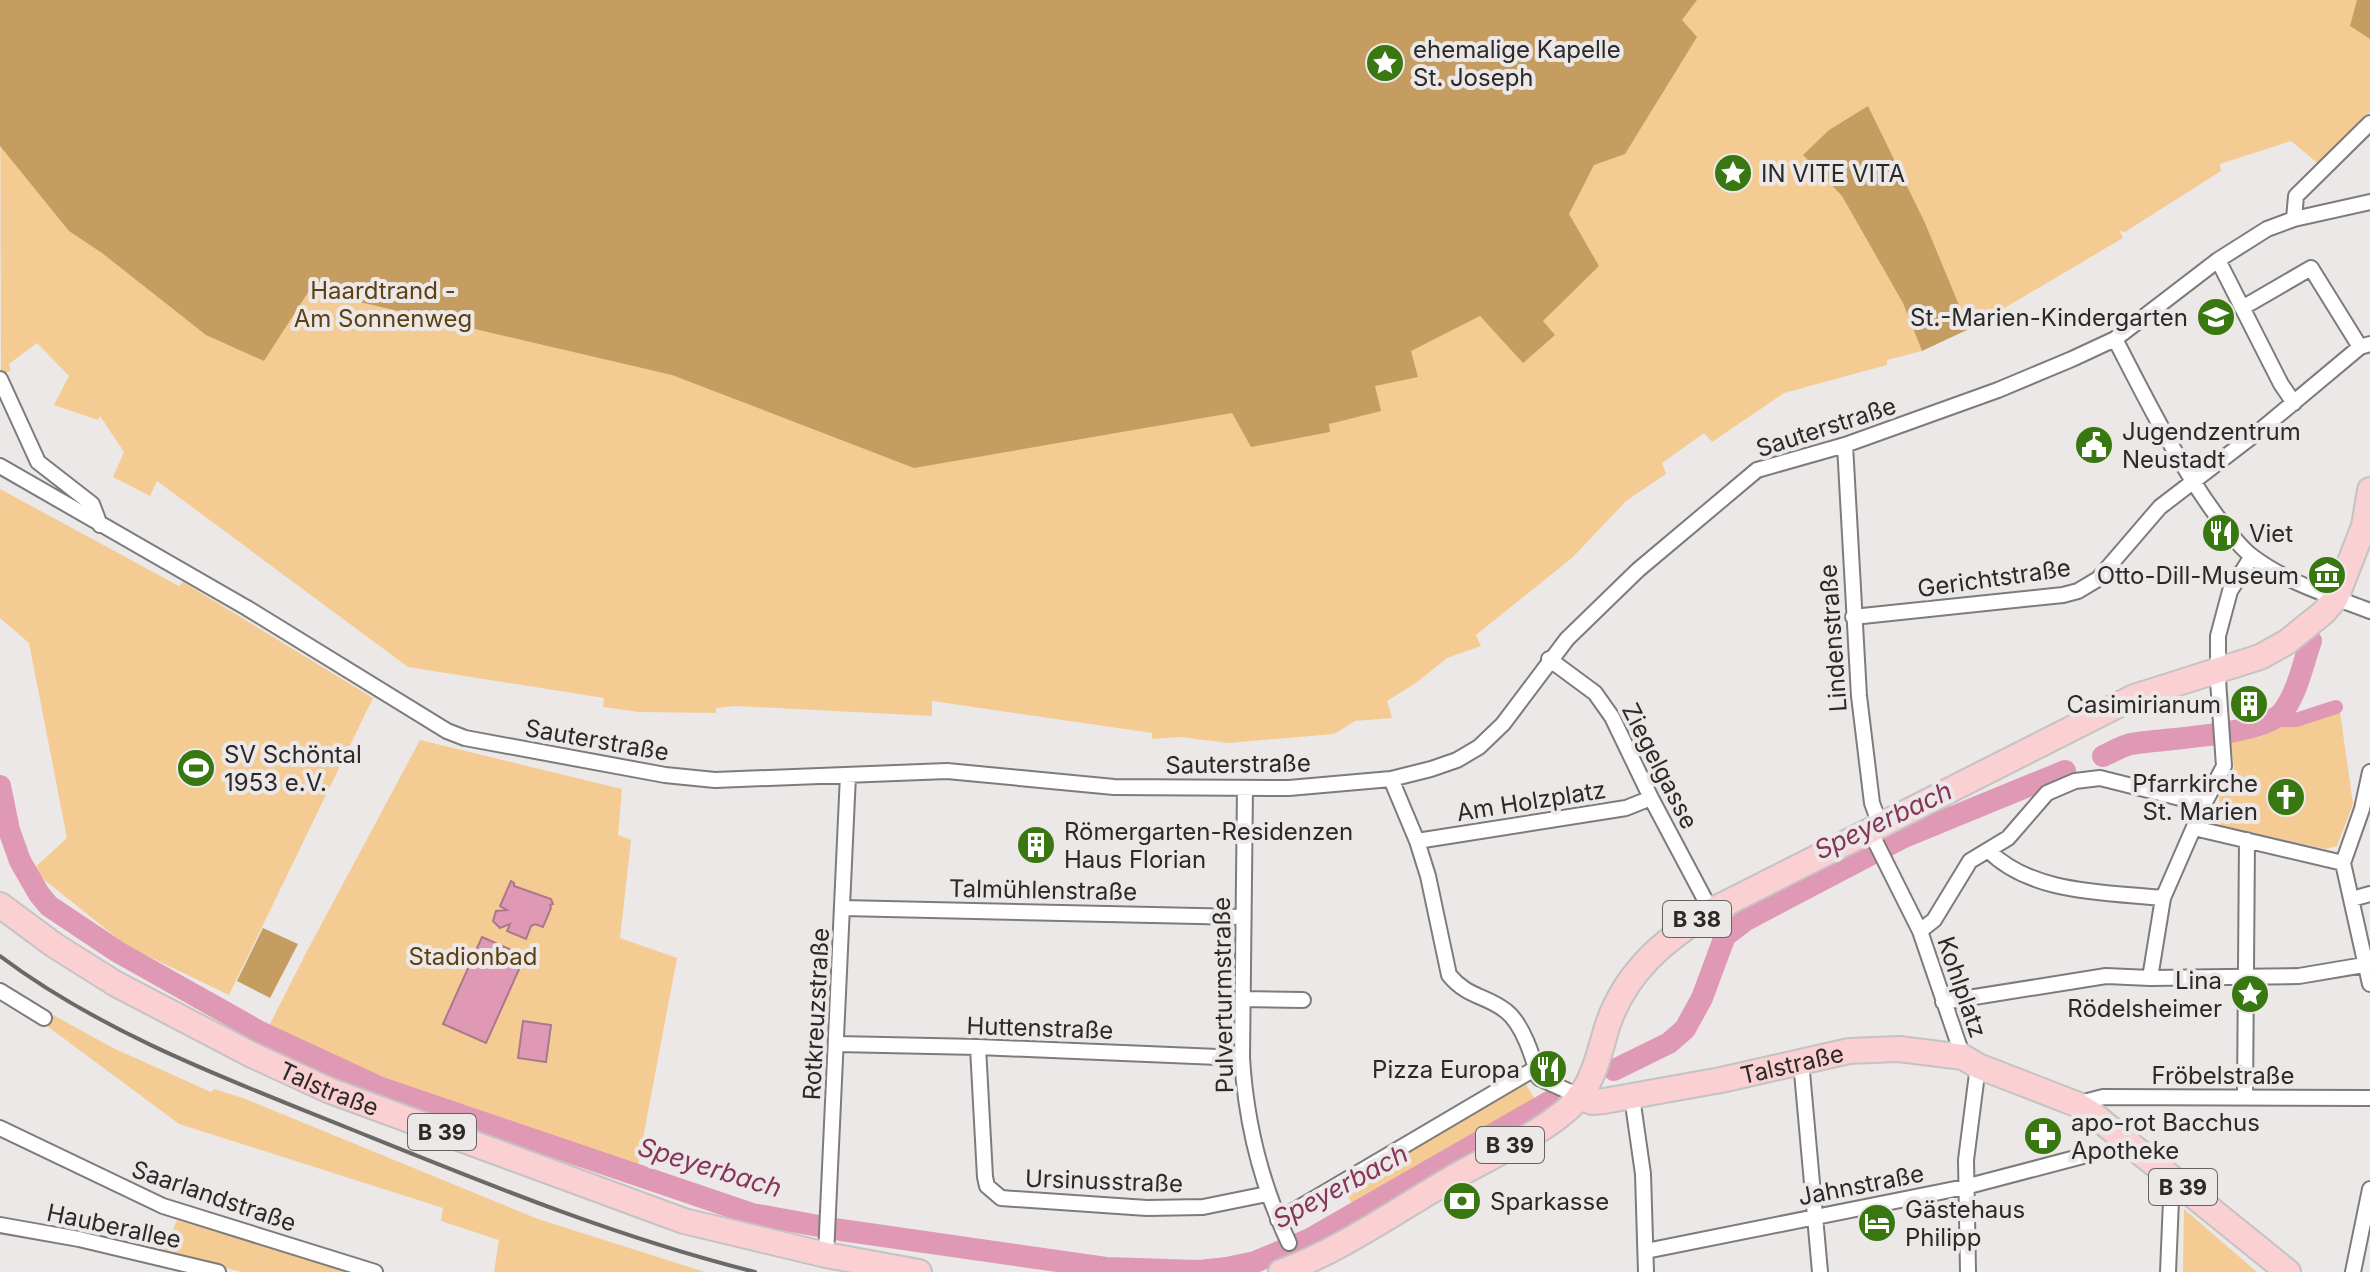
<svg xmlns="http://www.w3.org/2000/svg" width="2370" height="1272" viewBox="0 0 2370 1272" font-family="Inter,sans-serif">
<rect width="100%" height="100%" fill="#ece8e8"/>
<path fill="#f4cc93" d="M0 0H2367L2353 28 2370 39V112L2321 166 2291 141 2220 164 2221 171 2125 232 2120 231 2123 238 1969 329 1942 264 1907 313 1922 351 1887 360V365L1784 393 1712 442 1704 433 1662 463 1666 474 1626 501 1573 557 1476 635 1481 646 1447 658 1416 683 1387 701 1392 718 1355 721 1334 734 1228 743 1180 737 1152 739V733L932 701V716L735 706 716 708V713L639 712 603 707 604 698 408 667 157 481 150 496 113 477 124 452 100 416 98 420 54 405 69 376 37 343 9 364 11 371 1 374Z
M0 489 179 586 183 582 373 698 229 995 127 946 32 870 67 838 29 643 0 618Z
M2340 712 2353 804 2337 846 2326 849 2220 825 2219 796 2234 768 2230 735 2275 724 2303 725Z
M420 740 622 789 618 835 631 840 620 938 677 958 637 1170 369 1078 267 1030 306 953Z
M53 1015 113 1048 211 1092 214 1089 243 1098 538 1219 705 1272H494L499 1240 441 1221 443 1208 179 1124 47 1026Z
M1524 1081 1538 1104 1355 1209 1344 1189Z
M2184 1209 2257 1272H2183Z
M177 1220 352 1272H242L163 1253Z"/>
<path fill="#c69d61" d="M0 0H1697L1682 20 1697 37 1625 154 1594 165 1569 214 1599 266 1543 321 1555 335 1523 363 1480 316 1411 351 1418 377 1375 386 1381 411 1329 424 1330 432 1251 447 1232 413 914 468 672 375 351 300 316 280 264 361 206 335 102 253 69 231 0 146Z
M2357 0H2370V39L2350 26Z
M1868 106 1925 223 1969 329 1922 351 1903 303 1842 196 1803 155 1829 130Z
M263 928 298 944 270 998 237 981Z"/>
<path fill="#e099b5" stroke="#aa788b" stroke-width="2" d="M511 881 514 883V886L551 899 553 904 550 905 551 908 543 927 535 924 531 926 526 939 507 931 510 924 500 928 493 921 496 911 507 910 500 906Z
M482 937 525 956 486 1043 443 1024Z
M523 1021 551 1025 546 1062 518 1058Z"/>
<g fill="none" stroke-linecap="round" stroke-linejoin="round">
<path stroke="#e099b5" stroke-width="14" d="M2275 720H2296L2336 707"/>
<path stroke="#e099b5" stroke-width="22" d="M2103 756C2112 752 2122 746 2131 744 2163 738 2267 736 2284 710 2298 691 2303 663 2311 641
M0 786 9 830 20 861 39 894 49 906 118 952 260 1032 381 1088 752 1214 841 1230 1106 1268 1199 1271 1227 1268 1255 1262 1308 1240 1549 1102
M1614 1070 1669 1043 1685 1029 1702 998 1725 936 1746 920 1904 837 2065 771"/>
<g stroke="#7e7b7b" stroke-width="18">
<path id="street" d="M2294 219 2296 196 2370 123
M2218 260 2281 384 2294 403
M2242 308 2311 268 2360 347
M2115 339C2146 399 2176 460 2216 515 2227 529 2238 546 2253 557 2286 582 2331 596 2370 611
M0 379 38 462 92 504 100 525
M1845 445 1859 696 1872 803 1880 825
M0 466 247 608 447 731 465 738 665 775 715 780 947 771 1114 787 1289 788 1391 779 1431 769 1457 760 1479 747 1503 724 1567 639 1638 570 1757 470 1845 445 1998 390 2072 359 2115 339 2218 260 2267 229 2294 219 2370 202
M1853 617 2063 595 2078 591 2098 579 2160 507 2263 428 2360 347 2370 344
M1549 659 1595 693 1612 717 1651 798 1711 911
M1391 779 1417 841 1428 876 1449 975C1468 998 1486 995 1506 1011 1523 1024 1533 1058 1539 1078L1579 1096
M1245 788 1242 1058C1246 1123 1261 1184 1289 1243
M2194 828 2343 863 2370 984
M1870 831 1920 931 1963 1057
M1417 841 1626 808 1651 798
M1989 851C2032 894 2106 892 2163 898
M2343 863 2362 809 2370 772
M2352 899 2370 894
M843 908 1243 917
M1920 931 1934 920 1970 861 2008 838 2047 793 2075 781 2100 778 2204 804
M2150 978 2163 898 2204 804 2224 766 2218 680V636L2230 591 2252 556
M0 991 44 1018
M1243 999 1303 1000
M1943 1002 2106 976 2150 978 2299 976 2370 964
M837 1044 978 1047 1242 1058
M978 1047 985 1177 987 1186 1001 1198 1147 1208 1203 1207 1267 1194
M1801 1061 1820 1272
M1632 1097 1643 1174 1646 1272
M2245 1097 2247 840
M2076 1104 2103 1097 2370 1098
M0 1128 163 1206 375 1272
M1278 1220 1536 1068
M0 1225 79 1239 218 1272
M1646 1251 1965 1187 2083 1156
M826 1255 848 775
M1968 1272 1966 1160 1978 1066
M2168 1272 2171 1200 2188 1191
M2353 1272 2370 1189"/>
</g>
<g stroke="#c4c3c3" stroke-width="28">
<g id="primary">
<path id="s1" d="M0 905 54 945 116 984 252 1055 328 1090 684 1221 826 1255 919 1272"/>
<path id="s2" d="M1579 1096 1592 1102 1604 1101 1721 1080 1849 1051 1899 1049 1963 1057 1978 1066 2076 1104 2095 1116 2288 1272"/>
<path d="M1281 1272C1342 1250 1397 1210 1453 1178 1489 1157 1557 1127 1581 1095 1595 1074 1600 1051 1607 1027 1625 972 1664 940 1711 911L2134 697 2260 657 2287 642 2324 612 2336 598 2364 526 2370 490"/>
</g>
</g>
<use href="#street" stroke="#fff" stroke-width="14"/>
<use href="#primary" stroke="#fad0d2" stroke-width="24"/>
<path stroke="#6b6968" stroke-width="4" d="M0 956C104 1034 229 1080 348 1128 482 1182 615 1237 755 1272"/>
</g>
<defs>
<g id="sight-disc" transform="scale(2)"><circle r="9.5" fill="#397711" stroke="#ece8e8"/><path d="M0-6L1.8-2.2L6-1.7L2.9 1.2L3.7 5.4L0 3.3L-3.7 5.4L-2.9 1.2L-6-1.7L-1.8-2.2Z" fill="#fff"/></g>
<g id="school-disc" transform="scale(2)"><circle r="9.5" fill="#397711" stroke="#ece8e8"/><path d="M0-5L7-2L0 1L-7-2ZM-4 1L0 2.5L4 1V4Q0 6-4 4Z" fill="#fff"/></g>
<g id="civic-disc" transform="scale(2)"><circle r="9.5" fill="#397711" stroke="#ece8e8"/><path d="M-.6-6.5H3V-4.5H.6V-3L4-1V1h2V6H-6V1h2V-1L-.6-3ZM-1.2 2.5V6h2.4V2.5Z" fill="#fff"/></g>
<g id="restaurant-disc" transform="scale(2)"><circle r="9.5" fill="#397711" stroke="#ece8e8"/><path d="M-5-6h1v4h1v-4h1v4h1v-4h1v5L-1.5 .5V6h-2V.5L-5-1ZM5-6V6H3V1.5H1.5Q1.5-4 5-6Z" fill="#fff"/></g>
<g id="museum-disc" transform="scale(2)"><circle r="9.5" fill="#397711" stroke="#ece8e8"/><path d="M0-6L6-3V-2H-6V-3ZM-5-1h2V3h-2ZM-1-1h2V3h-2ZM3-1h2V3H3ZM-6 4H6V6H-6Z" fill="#fff"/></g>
<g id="building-disc" transform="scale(2)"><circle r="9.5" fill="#397711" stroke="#ece8e8"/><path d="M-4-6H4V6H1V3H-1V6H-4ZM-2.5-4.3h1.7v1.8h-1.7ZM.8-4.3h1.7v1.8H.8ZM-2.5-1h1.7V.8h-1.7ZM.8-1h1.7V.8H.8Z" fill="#fff"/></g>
<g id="stadium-disc" transform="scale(2)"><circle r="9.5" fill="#397711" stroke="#ece8e8"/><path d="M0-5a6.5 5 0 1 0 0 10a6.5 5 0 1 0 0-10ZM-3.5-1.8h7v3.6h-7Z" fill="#fff"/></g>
<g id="church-disc" transform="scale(2)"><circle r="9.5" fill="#397711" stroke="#ece8e8"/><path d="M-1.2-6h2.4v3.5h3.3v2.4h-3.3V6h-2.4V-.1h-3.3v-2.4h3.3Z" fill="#fff"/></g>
<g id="pharmacy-disc" transform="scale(2)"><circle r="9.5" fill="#397711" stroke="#ece8e8"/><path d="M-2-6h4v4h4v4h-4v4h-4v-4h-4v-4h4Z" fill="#fff"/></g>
<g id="bank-disc" transform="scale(2)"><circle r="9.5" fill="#397711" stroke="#ece8e8"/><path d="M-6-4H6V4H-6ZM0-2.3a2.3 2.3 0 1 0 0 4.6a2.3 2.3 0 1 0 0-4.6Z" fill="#fff"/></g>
<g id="hotel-disc" transform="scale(2)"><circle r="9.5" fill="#397711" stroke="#ece8e8"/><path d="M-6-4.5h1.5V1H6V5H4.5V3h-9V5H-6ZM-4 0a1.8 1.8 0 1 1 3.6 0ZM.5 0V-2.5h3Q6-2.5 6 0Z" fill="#fff"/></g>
</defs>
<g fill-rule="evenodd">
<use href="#sight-disc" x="1385" y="63"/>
<use href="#sight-disc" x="1733" y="173"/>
<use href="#school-disc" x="2216" y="317"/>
<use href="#civic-disc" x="2094" y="445"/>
<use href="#restaurant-disc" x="2221" y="533"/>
<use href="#museum-disc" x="2327" y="575"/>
<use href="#building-disc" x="2249" y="704"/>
<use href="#stadium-disc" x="196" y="768"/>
<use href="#church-disc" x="2286" y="797"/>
<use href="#building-disc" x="1036" y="845"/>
<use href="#sight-disc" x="2250" y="994"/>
<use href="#restaurant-disc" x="1548" y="1069"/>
<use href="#pharmacy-disc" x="2043" y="1136"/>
<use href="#bank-disc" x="1462" y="1201"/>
<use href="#hotel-disc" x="1877" y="1223"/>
</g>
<g text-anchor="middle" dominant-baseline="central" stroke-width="8" stroke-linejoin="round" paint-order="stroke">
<g fill="#ece8e8" stroke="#656362" stroke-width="2">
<rect x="1663" y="901" width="68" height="36" rx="6"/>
<rect x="408" y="1114" width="68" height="36" rx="6"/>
<rect x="1476" y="1127" width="68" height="36" rx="6"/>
<rect x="2149" y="1169" width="68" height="36" rx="6"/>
</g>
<g font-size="22" font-weight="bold" fill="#2b2a29">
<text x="1697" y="919">B 38</text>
<text x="442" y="1132">B 39</text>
<text x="1510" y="1145">B 39</text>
<text x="2183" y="1187">B 39</text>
</g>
<g font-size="24" fill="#2b2a29" stroke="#ece8e8" text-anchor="start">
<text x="1413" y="49">ehemalige Kapelle<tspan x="1413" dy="28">St. Joseph</tspan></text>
<text x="1761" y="173">IN VITE VITA</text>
<text x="2188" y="317" text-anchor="end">St.-Marien-Kindergarten</text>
<text x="2122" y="431">Jugendzentrum<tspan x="2122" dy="28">Neustadt</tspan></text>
<text x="2249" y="533">Viet</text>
<text x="2299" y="575" text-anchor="end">Otto-Dill-Museum</text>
<text x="2221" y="704" text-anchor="end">Casimirianum</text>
<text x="224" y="754">SV Schöntal<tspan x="224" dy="28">1953 e.V.</tspan></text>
<text x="2258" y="783" text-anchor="end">Pfarrkirche<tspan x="2258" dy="28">St. Marien</tspan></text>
<text x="1064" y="831">Römergarten-Residenzen<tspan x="1064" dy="28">Haus Florian</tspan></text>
<text x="2222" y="980" text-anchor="end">Lina<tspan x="2222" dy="28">Rödelsheimer</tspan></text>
<text x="1520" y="1069" text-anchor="end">Pizza Europa</text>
<text x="2071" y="1122">apo-rot Bacchus<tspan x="2071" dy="28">Apotheke</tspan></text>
<text x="1490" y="1201">Sparkasse</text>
<text x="1905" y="1209">Gästehaus<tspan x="1905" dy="28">Philipp</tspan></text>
</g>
<g font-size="24" fill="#5e4112" stroke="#ece8e8">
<text x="383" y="290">Haardtrand -<tspan x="383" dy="28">Am Sonnenweg</tspan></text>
<text x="473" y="956">Stadionbad</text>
</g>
<g font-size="24" fill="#2b2a29" stroke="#ece8e8">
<text transform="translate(1826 427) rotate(-18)">Sauterstraße</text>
<text transform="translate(1994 578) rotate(-8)">Gerichtstraße</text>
<text transform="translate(1833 638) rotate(-94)">Lindenstraße</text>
<text transform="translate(597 740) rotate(10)">Sauterstraße</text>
<text transform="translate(1238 764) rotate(-1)">Sauterstraße</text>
<text transform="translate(1660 766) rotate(63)">Ziegelgasse</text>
<text transform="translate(1531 801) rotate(-9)">Am Holzplatz</text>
<text transform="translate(1043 890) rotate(1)">Talmühlenstraße</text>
<text transform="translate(1962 987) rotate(71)">Kohlplatz</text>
<text transform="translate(1223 995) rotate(-91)">Pulverturmstraße</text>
<text transform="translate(816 1014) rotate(-87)">Rotkreuzstraße</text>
<text transform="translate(1040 1028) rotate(2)">Huttenstraße</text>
<text stroke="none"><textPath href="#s2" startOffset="218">Talstraße</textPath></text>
<text x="2223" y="1075">Fröbelstraße</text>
<text stroke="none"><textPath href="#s1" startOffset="378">Talstraße</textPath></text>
<text transform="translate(1104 1181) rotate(2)">Ursinusstraße</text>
<text transform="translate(1861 1185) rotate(-11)">Jahnstraße</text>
<text transform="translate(214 1196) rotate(19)">Saarlandstraße</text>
<text transform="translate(114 1226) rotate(12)">Hauberallee</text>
</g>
<g font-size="26" font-style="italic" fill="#87345a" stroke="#ece8e8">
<text transform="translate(1883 820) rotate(-25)">Speyerbach</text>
<text transform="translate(710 1167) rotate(17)">Speyerbach</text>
<text transform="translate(1340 1186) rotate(-28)">Speyerbach</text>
</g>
</g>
</svg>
